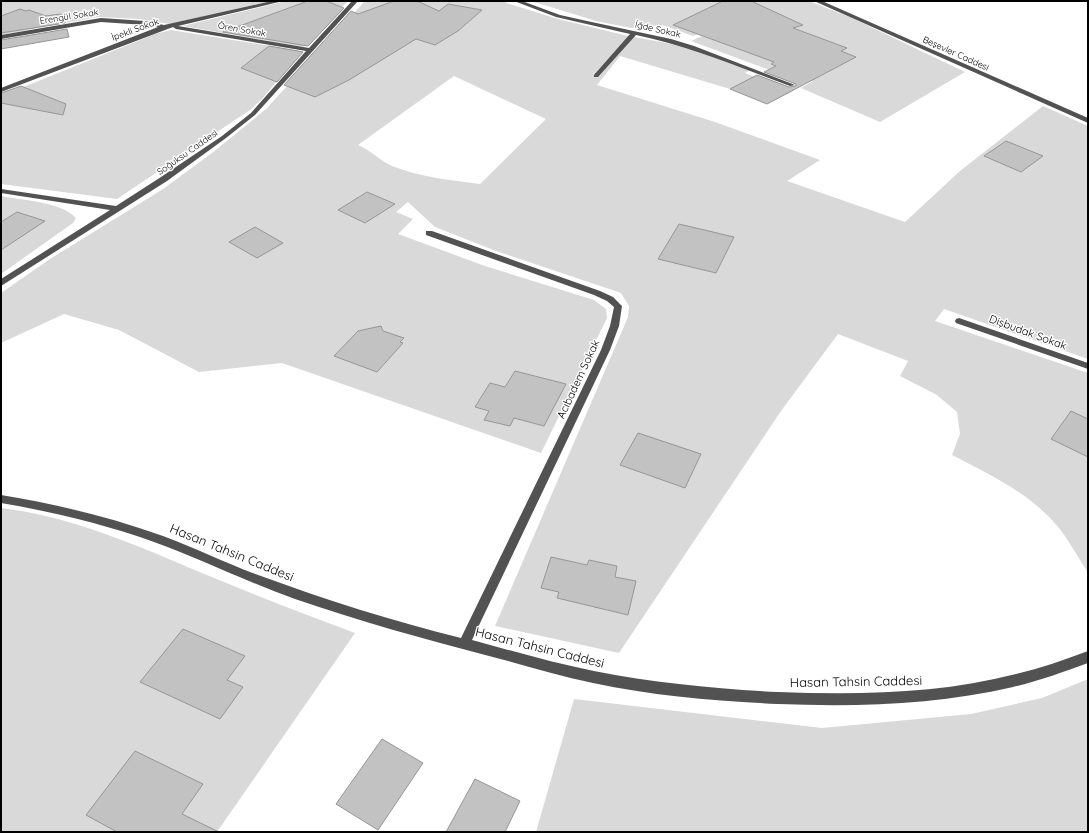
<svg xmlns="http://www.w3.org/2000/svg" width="1089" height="833" viewBox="0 0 1089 833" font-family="Quicksand,sans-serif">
<rect width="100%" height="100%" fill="#fff"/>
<path fill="#d9d9d9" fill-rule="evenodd" d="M1 1H272L170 24 139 19 98 17 1 35Z
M286 1H348L303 47 183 26Z
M365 1H507L506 3 558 19 624 35 682 46 750 70 745 73 791 92 767 104 730 89 620 56 597 85 715 122 820 160 787 181 905 222 960 171 1043 106 1088 126V359L944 309 935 321 1088 373V572C1078 558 1070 542 1059 528 1031 494 991 475 952 455L960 434 957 412 937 395 900 376 908 361 838 334 781 411 619 653 495 626 628 317 629 306 621 293 496 251 435 227 408 202 396 212 413 219 398 234 485 266 594 300 606 309 607 318 541 453 282 363 199 372 119 330 64 314 1 343V293L50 259 163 189 212 153 266 109ZM454 76 546 119 480 184C450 180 420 177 392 166 380 161 371 150 358 145Z
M531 1H809L852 18 965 72 880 122 801 88 813 81 798 75 791 78 691 41 702 36 698 34 693 36 662 25 631 28 596 21Z
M171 30 302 51 262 99 250 110 117 199 1 184V96L155 34Z
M1 196C22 200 62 202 76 218L73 223 1 274Z
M1 508C71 516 138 546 202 573 252 594 304 614 355 633L217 832H1Z
M1088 679V832H536L574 699 822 728 971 714 1042 698Z"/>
<path fill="#c2c2c2" stroke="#969696" d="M308 1H326L344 8 308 46 223 32Z
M394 1H417L439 11 448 4 482 10 458 31 435 45 416 39 349 80 315 97 284 85 351 11 358 14Z
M723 1H751L803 25 793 28 847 48 841 51 856 57 767 104 730 89 757 75 789 87 796 86V84L764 72 776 66 771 64 774 62 673 25Z
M20 9 26 11 29 10 46 16 60 14 63 15 65 23 1 33V16Z
M67 29 69 37 1 49V40Z
M269 46 303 52 277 82 241 68Z
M21 86 66 104 63 115 1 103V93Z
M1006 141 1043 156 1021 172 984 156Z
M367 192 395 204 365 223 338 210Z
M17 212 45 221 1 250V222Z
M679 224 734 237 716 273 658 259Z
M255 227 283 243 257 258 229 242Z
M381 326 383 331 404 338 400 342 403 343 377 372 334 356 358 331Z
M515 371 566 384 544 426 514 418 510 426 484 420 489 411 475 407 490 383 505 387Z
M1071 411 1088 419V457L1051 439Z
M638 433 701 454 685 488 620 465Z
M551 557 587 565 589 560 617 566 615 577 636 581 628 615 557 598 559 592 541 588Z
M183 629 245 656 227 680 243 687 220 719 140 682Z
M382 739 423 763 378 830 336 804Z
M135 751 203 784 182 814 219 832H117L86 815Z
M475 779 520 801 505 832H446Z"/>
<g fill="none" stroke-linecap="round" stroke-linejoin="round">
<path fill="#525252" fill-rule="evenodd" d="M272 1H283L178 26 309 48 352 1H358L255 115 226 138 167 181 1 286V279L110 210 1 193V189L116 206 161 177 222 136 251 113 306 51 176 29 173 27 1 92V88L158 27 145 25 101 22 1 39V35L101 18 145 21 164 25Z
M514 1H522L560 15 587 21 671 39 694 46 795 85 790 86C739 67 689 46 636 35L598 77H594V75L630 34 556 17Z
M814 1H822L1088 118V123Z
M426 231H432L600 291 613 297 622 306 619 326 610 350 472 640C513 651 553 663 594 671 655 683 717 689 778 692 858 695 939 694 1016 674 1041 668 1064 660 1088 651V663C1063 672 1039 681 1013 687 936 705 857 707 778 704 716 701 654 696 593 683 558 676 524 665 489 656 424 639 359 621 295 599 247 582 201 559 154 542 104 524 53 512 1 503V495C56 504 110 517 163 536 196 548 227 564 261 576 326 600 393 621 461 638L601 350 610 326 614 307 607 301 594 295 426 235Z
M959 318 1088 363V369L956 323 955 321 956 319Z"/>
</g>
<g text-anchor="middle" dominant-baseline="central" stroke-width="3" stroke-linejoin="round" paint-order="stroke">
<g font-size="9" fill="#000" stroke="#fff">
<text transform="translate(69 16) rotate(-9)">Erengül Sokak</text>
<text transform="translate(135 29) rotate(-20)">İpekli Sokak</text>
<text transform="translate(242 29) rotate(10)">Ören Sokak</text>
<text transform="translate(658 29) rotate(13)">İğde Sokak</text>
<text transform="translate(956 53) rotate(24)">Beşevler Caddesi</text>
<text transform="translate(187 152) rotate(-35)">Soğuksu Caddesi</text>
</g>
<g font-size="11" fill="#000" stroke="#fff">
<text transform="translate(1028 332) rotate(20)">Dişbudak Sokak</text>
<text transform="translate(578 379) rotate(-65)">Acıbadem Sokak</text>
</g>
<g font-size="13" fill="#000" stroke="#fff">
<text transform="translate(232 552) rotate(22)">Hasan Tahsin Caddesi</text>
<text transform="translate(540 647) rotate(14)">Hasan Tahsin Caddesi</text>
<text transform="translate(856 681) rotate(-1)">Hasan Tahsin Caddesi</text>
</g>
</g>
<rect width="1089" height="833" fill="none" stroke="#000000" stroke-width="4"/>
</svg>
